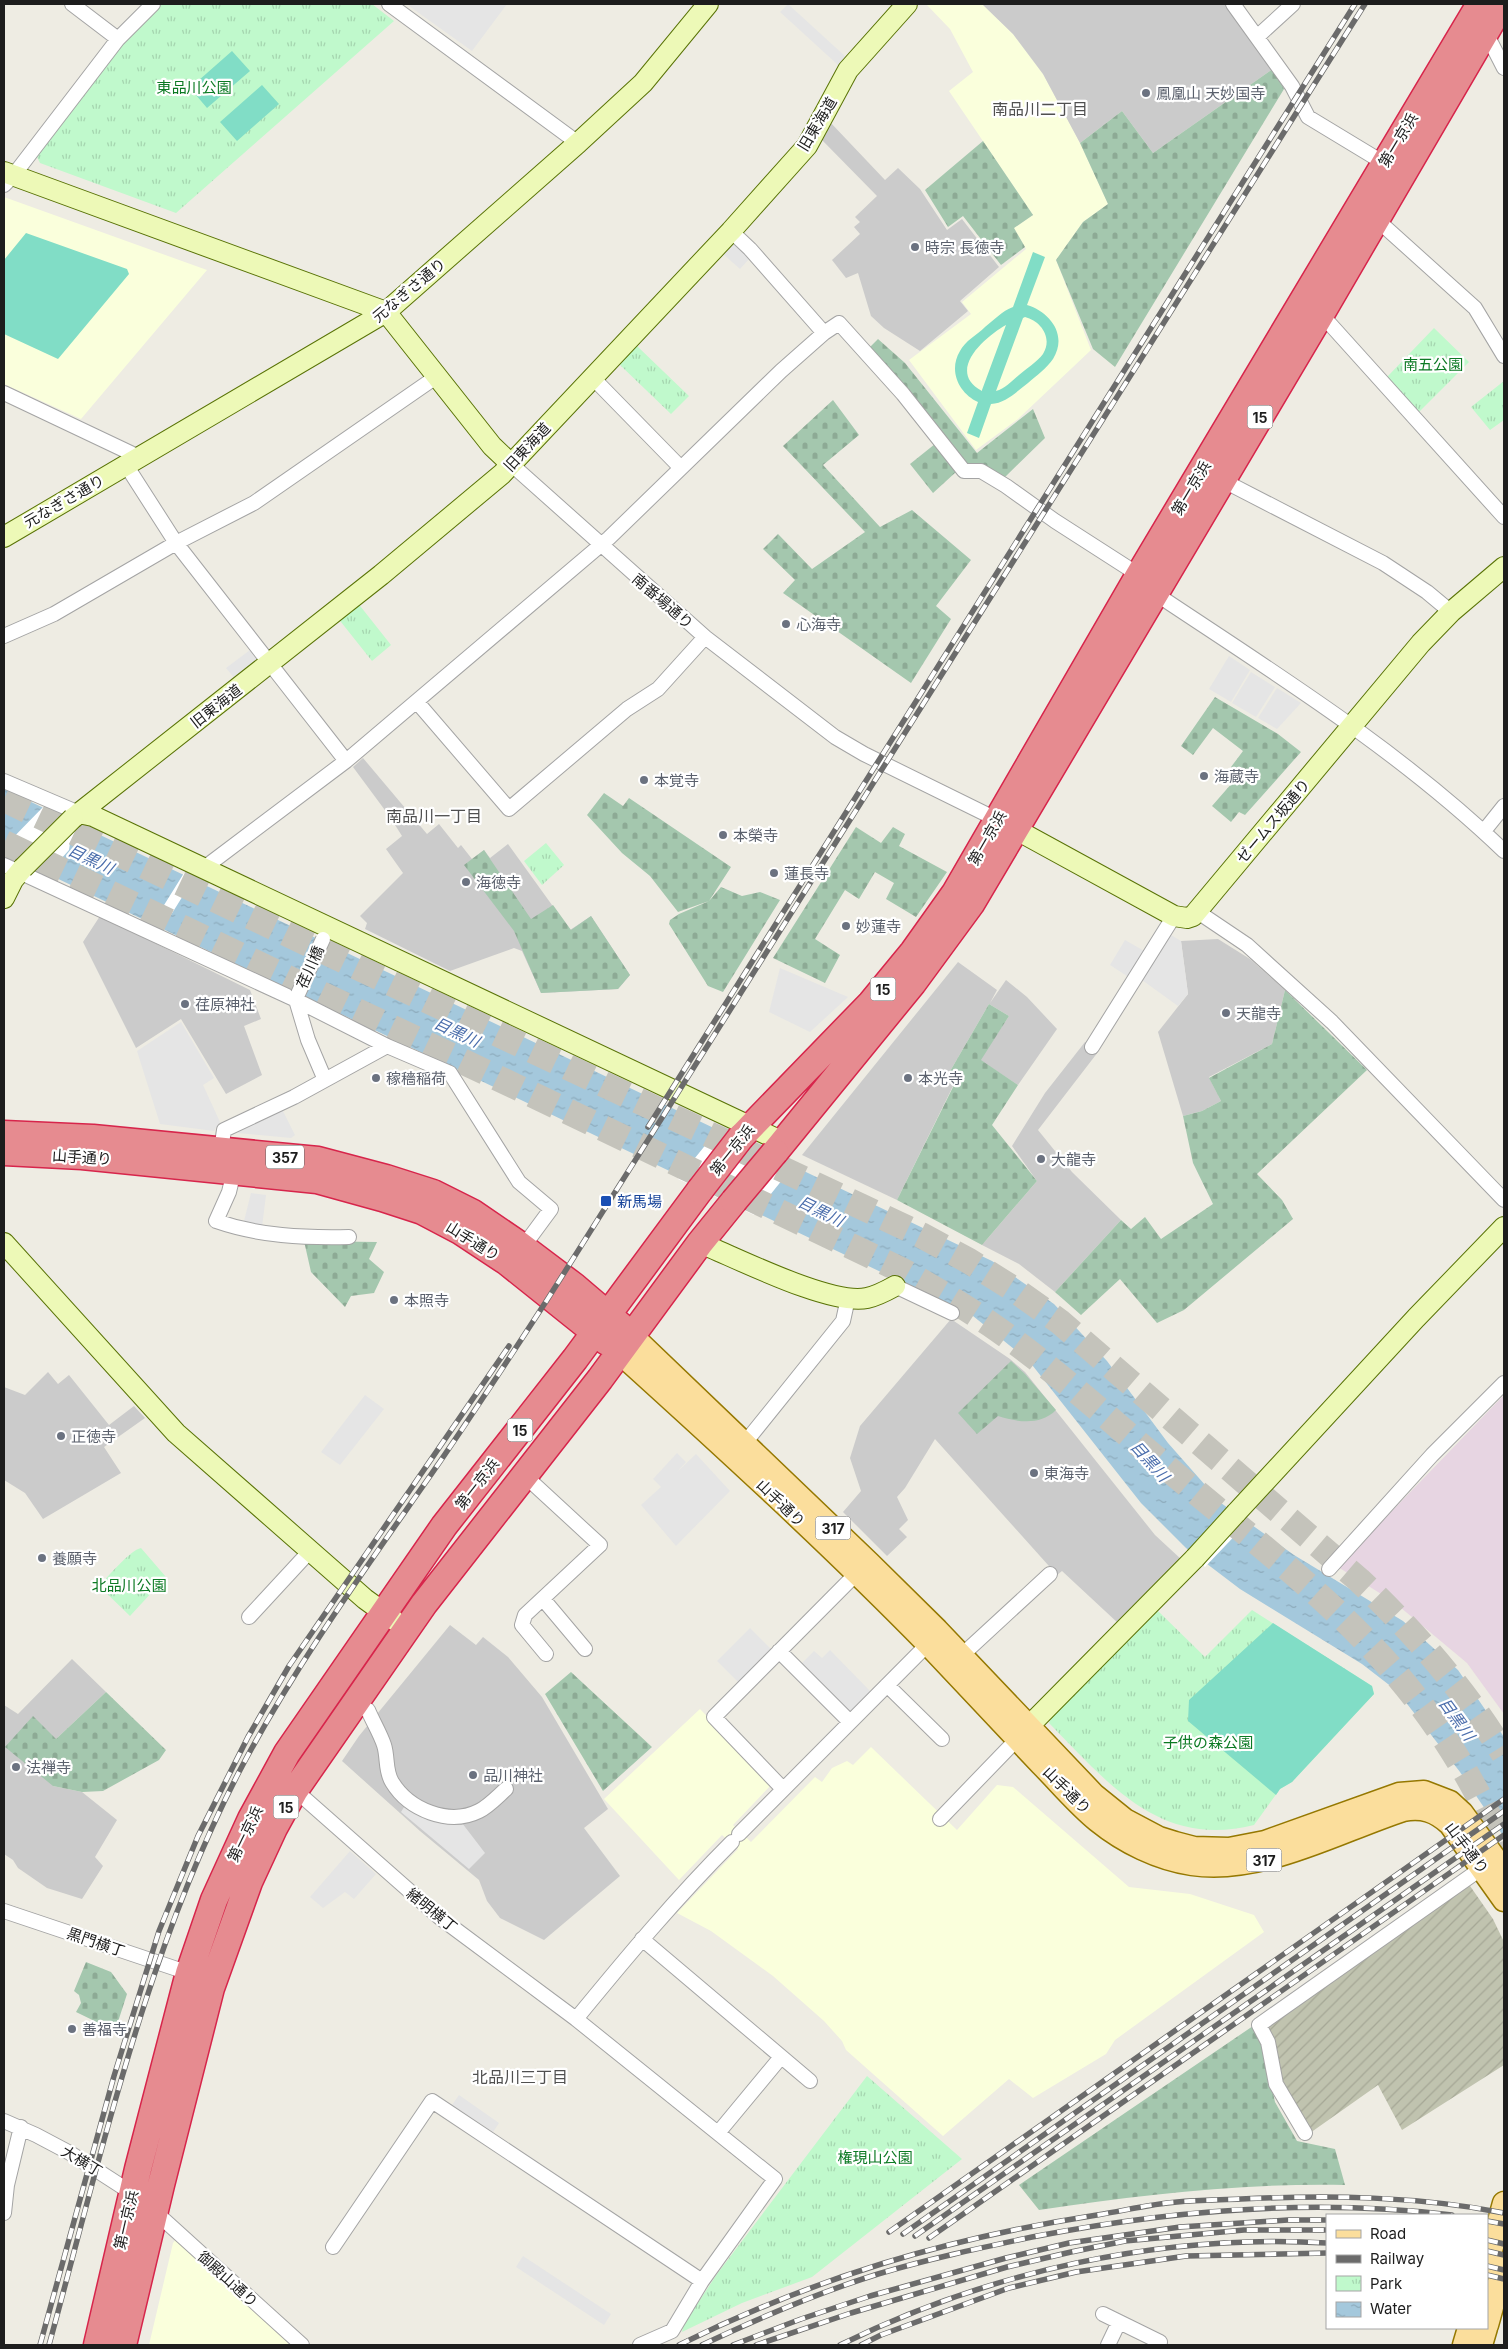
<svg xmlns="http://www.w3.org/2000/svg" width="1508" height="2349" viewBox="0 0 1508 2349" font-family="Inter,'Noto Sans JP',sans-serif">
<defs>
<pattern id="construction-furrows" width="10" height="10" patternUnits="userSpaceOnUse" patternTransform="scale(1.25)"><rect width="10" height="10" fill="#c0c3af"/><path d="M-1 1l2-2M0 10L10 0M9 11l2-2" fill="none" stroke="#a5a796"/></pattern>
<pattern id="cemetery-stones" width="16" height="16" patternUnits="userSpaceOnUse" patternTransform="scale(1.25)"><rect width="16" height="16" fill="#a4c7ae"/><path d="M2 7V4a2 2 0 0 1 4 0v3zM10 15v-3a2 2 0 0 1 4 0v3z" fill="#8daa95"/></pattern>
<pattern id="park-tufts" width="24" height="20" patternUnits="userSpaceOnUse" patternTransform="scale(1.25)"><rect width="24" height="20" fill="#c0f9cc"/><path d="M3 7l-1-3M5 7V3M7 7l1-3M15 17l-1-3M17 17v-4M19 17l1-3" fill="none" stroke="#a5d5af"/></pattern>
<pattern id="water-ripples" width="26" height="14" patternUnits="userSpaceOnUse" patternTransform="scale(1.25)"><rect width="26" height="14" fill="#a4c8dc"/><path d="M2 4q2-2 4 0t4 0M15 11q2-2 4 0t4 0" fill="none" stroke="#8dabbc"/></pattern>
</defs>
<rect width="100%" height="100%" fill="#eeece3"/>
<path fill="#e7d5e2" d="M1504 1395V1714L1467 1663 1394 1602 1338 1567Z"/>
<path fill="#faffdc" d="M926 4H982L1013 34 1043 74 1080 143 1108 204 1083 222 1056 260 1091 350 1018 419 976 450 909 360 971 314 962 302 1026 249 1014 228 1033 215 949 91 973 72 950 29Z
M4 197 207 270 81 419 4 384Z
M700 1709 772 1784 733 1825 751 1842 815 1777 822 1782 832 1768 847 1761 853 1765 871 1747 957 1830 997 1785 1013 1787 1129 1887 1190 1894 1254 1915 1264 1932 1115 2040 1106 2054 1033 2098 1009 2079 943 2136 846 2050 842 2041 824 2021 773 1976 711 1931 677 1913 738 1849 722 1835 679 1880 604 1799Z
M176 2239 290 2345H149L173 2243Z"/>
<path fill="#cbcbcb" d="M982 4 1062 5 1064 4H1227L1274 68 1153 153 1122 111 1080 143 1043 74 1013 34Z
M830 122 885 180 898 168 920 189 947 230 962 219 999 267 960 301 968 311 920 351 884 328 871 316 858 273 846 278 832 260 860 234 854 227 860 222 855 217 877 196 821 139Z
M363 758 427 834 439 824 458 848 461 845 472 859 484 850 490 858 508 844 570 930 591 916 630 975 618 989 541 993 522 951 514 948 450 971 365 929 367 923 360 916 403 873 386 849 402 836 390 817 353 767Z
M100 916 250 990 261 1019 244 1026 262 1075 226 1094 181 1019 136 1048 83 942Z
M1218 939 1250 959 1285 990 1272 1044 1209 1077 1221 1101 1202 1111 1183 1116 1158 1032 1188 994 1181 941Z
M958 962 997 990 990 1003 1006 980 1027 997 1057 1029 1018 1085 980 1060 1009 1016 989 1004 949 1073 955 1082 897 1200 802 1155Z
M1085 1042 1098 1052 1038 1130 1072 1172 1121 1220 1055 1292 1019 1264 982 1245 1037 1181 1012 1146 1045 1093Z
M951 1319 1010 1359 1025 1372 1155 1535 1182 1560 1119 1624 1062 1571 1057 1575 935 1439 905 1488 897 1497 908 1520 899 1529 907 1537 887 1556 843 1512 861 1491 850 1458 860 1426Z
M48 1372 58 1384 69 1375 109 1425 134 1406 145 1418 104 1447 121 1473 43 1519 25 1493 4 1480V1387L25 1395Z
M450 1625 476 1645 483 1637 508 1657 542 1697 608 1809 584 1828 620 1876 544 1940 500 1918 487 1901 479 1880 420 1831 342 1761 359 1736Z
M72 1659 106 1692 56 1739 53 1786 82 1792 117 1820 95 1857 103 1866 82 1899 47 1888 18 1868 13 1860 4 1854V1705L18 1714Z"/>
<path fill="url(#construction-furrows)" d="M1468 1883 1493 1919 1504 1942V2065L1402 2130 1378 2085 1310 2133 1280 2087 1266 2024Z"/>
<path fill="url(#cemetery-stones)" d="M1274 68 1284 89 1115 367 1093 349 1056 260 1083 222 1108 204 1080 143 1122 111 1153 153Z
M983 141 1033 215 1014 228 1025 247 1001 265 963 216 948 227 925 190Z
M878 339 905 363 977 453 1033 409 1045 438 1004 478 982 465 965 463 868 349Z
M833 400 859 435 823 465 880 527 912 510 971 560 936 606 951 619 911 683 783 593 795 580 763 549 778 534 812 569 865 532 783 446Z
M935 444 956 472 933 493 910 464Z
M1215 697 1278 734 1301 752 1245 815 1239 812 1231 822 1212 806 1239 775 1231 767 1243 751 1213 728 1193 755 1181 746Z
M604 793 623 806 629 798 731 867 709 901 678 912 650 876 622 853 587 815Z
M856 827 881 843 893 827 905 834 899 846 947 872 916 917 886 899 894 883 875 872 859 899 845 890 815 939 840 955 825 983 773 958Z
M484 850 531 919 553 905 571 930 591 916 630 975 618 989 541 993 514 931 464 865Z
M721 887 742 896 760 892 780 900 723 992 708 986 669 924 670 920 679 914 709 901Z
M1285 990 1367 1070 1257 1174 1282 1200 1293 1219 1184 1310 1157 1323 1120 1279 1081 1315 1055 1292 1121 1220 1131 1229 1145 1217 1161 1239 1213 1204 1193 1163 1183 1116 1202 1111 1221 1101 1209 1078 1272 1044Z
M989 1004 1009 1016 981 1060 1018 1085 992 1125 1037 1181 982 1245 897 1200 955 1083 949 1073Z
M304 1241 377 1242 369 1259 384 1272 374 1293 351 1296 345 1307 311 1272Z
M1011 1361 1025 1374 1056 1410C1040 1426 1017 1422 998 1416L977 1434 958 1413Z
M571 1672 652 1747 603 1791 545 1694Z
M106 1692 166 1750 159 1760 103 1791 82 1792 53 1786 5 1747 33 1716 56 1739Z
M86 1962 111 1972 127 1994 115 2031 76 2012 81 2003 79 1995 74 1991Z
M1253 2026 1264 2050 1275 2102 1297 2141 1335 2149 1345 2185C1242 2183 1141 2195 1039 2210L1019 2185Z"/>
<path fill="url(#park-tufts)" d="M159 4H372L394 21 176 213 40 163 37 157 97 78 119 44Z
M1434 328 1469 362 1416 415 1388 385V376Z
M637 346 689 396 671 414 619 364Z
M1504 381V420L1490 430 1471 407Z
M357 602 391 645 372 661 337 617Z
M546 843 564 865 542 885 524 861Z
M141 1548 166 1577 130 1616 99 1586C108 1577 130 1550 141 1548Z
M1252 1610 1372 1686 1374 1694 1292 1782 1280 1789 1254 1825C1160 1849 1108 1783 1049 1723L1051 1718 1158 1611 1205 1657Z
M867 2076 962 2159 812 2277 742 2303 682 2332 684 2324 717 2274Z"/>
<path fill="#81ddc6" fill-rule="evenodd" d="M232 51 250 71 207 108 190 88Z
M262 85 279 104 237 141 220 122Z
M26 233 127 269 129 274 58 359 4 334V260Z
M1033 252 1045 257 1027 305C1050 312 1068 335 1053 359 1047 368 1036 376 1028 383 1016 392 1006 403 991 404L979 438 967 433 978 402C959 393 948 371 960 351 965 341 977 335 985 327 994 320 1002 311 1013 307ZM1025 317C1041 321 1053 338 1043 354 1037 362 1026 369 1019 375 1012 381 1005 389 996 391L1023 318ZM1006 325 982 390V391C945 371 986 336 1006 325Z
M1273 1623 1372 1686 1374 1694 1292 1782 1280 1789 1276 1795 1188 1721 1189 1700Z"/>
<path fill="#e5e5e5" d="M410 4H507L472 51 409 6Z
M788 4 846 57 838 65 780 12Z
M733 242 750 258 740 269 722 253Z
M250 650 258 661 235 679 226 668Z
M1229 656 1250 670 1231 702 1209 689Z
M1251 672 1275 687 1256 717 1232 703Z
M1277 688 1301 703 1277 729 1258 718Z
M1171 935 1181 941 1188 994 1178 1006 1142 980Z
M1125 940 1146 952 1130 978 1110 965Z
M780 968 848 997 810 1032 769 1012Z
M181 1022 214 1078 203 1085 220 1122 214 1131 160 1124 137 1051Z
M282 1109 295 1135 291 1138 238 1133V1129Z
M251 1193 266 1195 262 1227 243 1225Z
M365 1395 384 1409 340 1465 321 1452Z
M677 1453 686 1462 677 1472 696 1454 730 1491 676 1546 641 1505 661 1487 653 1479Z
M750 1628 773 1651 740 1684 717 1661Z
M830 1650 872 1693 850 1715 801 1664 814 1651 822 1658Z
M406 1804 433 1818 462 1823 485 1853 469 1869 401 1812Z
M350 1851 376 1874 354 1899 345 1892 323 1908 310 1897Z
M459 2095 499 2123 493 2132 452 2105Z
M523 2256 611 2314 604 2325 516 2267Z"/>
<path fill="url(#water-ripples)" d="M4 789 992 1261 1054 1304 1107 1361 1168 1443 1221 1503 1294 1555 1403 1621 1458 1670 1504 1737V1837L1460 1772 1397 1691 1362 1664 1240 1589 1186 1548 1141 1503 1029 1361 973 1316 4 853Z"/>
<path fill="#fff" d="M45 805 87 825 70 843 69 850 60 860 50 861 37 875 4 858V847Z
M184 873 194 878 161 931 151 926Z
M720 1127 795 1164 754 1215 678 1179Z
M1228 1506 1247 1523 1205 1567 1187 1551Z"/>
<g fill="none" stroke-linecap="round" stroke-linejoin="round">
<path stroke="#c4c3bb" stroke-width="26" stroke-dasharray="26 13" stroke-linecap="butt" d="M4 799 921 1235 969 1261 1015 1290 1060 1322 1359 1580C1415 1633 1464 1689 1504 1754
M4 843 903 1271C933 1288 962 1305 990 1324 1054 1368 1112 1422 1172 1472 1236 1526 1305 1578 1364 1639 1424 1700 1471 1771 1504 1850"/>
<g stroke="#a4a4a4" stroke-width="16">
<path id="street" d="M72 4 118 39
M389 4 578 143
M1233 4 1292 86 1308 117 1384 163
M1485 31 1504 68
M1257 37 1293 4
M4 185 13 176 118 39 153 4
M1375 218 1475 308 1504 356
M731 231 750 249 824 333
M1321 314 1504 517
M592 377 681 468
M4 393 139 457
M511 464 705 637 835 737 864 754 998 820
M126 465 176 543 346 761
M1222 480 1383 563 1427 592 1451 612
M1156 594C1276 674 1400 751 1504 851
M4 636 54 614 176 543 254 503 436 377
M417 702 509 809 627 709 658 689 705 637
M4 781 79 813
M1484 831 1504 806
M4 865 296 1000 387 1046 450 1073 519 1182 551 1209 523 1247
M204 868 346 761 609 538 781 371 824 333 839 323 903 394 964 471H981L1006 486 1055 521 1139 575
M1198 912 1247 945 1332 1022 1504 1200
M298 995 296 1000 308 1040 325 1080
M1092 1047 1174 916
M221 1150 224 1130 294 1097 387 1046
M234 1171 229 1192 216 1221C259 1236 304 1238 349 1237
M895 1286 952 1313
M744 1444 843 1321 848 1298
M524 1475 600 1545 525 1615 522 1625 546 1654
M1329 1569 1432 1455 1504 1383
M543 1599 585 1649
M249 1617 310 1551
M779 1651 850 1722
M961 1656 1050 1574
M887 1685 942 1739
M353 1705 368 1710C373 1722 380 1733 384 1745 388 1757 385 1771 392 1782 409 1810 449 1826 479 1811 489 1806 497 1797 506 1789
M783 1789 714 1717 856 1574
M295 1790 439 1917 576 2019 775 2179 702 2281
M940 1819 1021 1735
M739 1834 928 1644
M4 1911 189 1973
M642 1939 810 2081
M576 2019C626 1958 676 1898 732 1842
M4 2121 36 2135 70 2153 135 2195
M718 2133 781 2057
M1305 2133 1276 2084 1268 2042 1259 2025 1482 1868
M152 2209 302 2345
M4 2213 7 2185 21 2127
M333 2247 432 2101 702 2281 672 2331 640 2345
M1103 2314 1160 2342 1159 2345
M1108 2345 1119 2322"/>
</g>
<g stroke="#597306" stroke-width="22">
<path id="secondary" d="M4 172 386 312 492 446 511 464
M4 537 386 312 578 143 643 83 708 4
M79 813 93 816 783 1142
M73 818 381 575 502 474 731 231 807 146 848 70 907 4
M1004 823 1174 916 1187 918 1193 916 1421 643 1451 612 1504 567
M4 898 13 880 23 868
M4 1243 176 1433 365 1599 394 1620
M700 1243C737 1258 831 1306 867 1298 877 1296 886 1291 895 1286
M1236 1513 1416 1318 1504 1227
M1028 1727 1195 1558"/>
</g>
<g stroke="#957801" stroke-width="25">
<path id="primary" d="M631 1335 869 1563 937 1630 1094 1795 1125 1820 1159 1838 1175 1843 1194 1848 1229 1849 1265 1842 1399 1794 1424 1792 1450 1802 1462 1813 1504 1871
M619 1352C724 1447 829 1543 928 1644 966 1684 1003 1724 1041 1764 1060 1783 1077 1804 1098 1821 1124 1842 1158 1859 1192 1864 1263 1874 1336 1832 1403 1810 1422 1806 1436 1811 1450 1824L1504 1900
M1487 2265 1504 2203
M1487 2325 1504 2264
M1464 2345 1469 2328
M1481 2345 1486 2328"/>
</g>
<g stroke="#d7254b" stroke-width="29">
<path id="highway" d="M4 1134 93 1138 318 1160 386 1178 433 1193 473 1213 517 1243 574 1286 622 1327
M741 1137 871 1003 913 952 955 893 1139 575 1480 4
M4 1152 82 1156 317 1180 382 1198 422 1211 460 1231 507 1262 607 1342
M775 1152 913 983 971 904 1321 314 1502 4
M97 2345 138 2169 189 1973 214 1900 251 1819 287 1753 444 1526 575 1359 700 1190
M123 2345 161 2185 211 1988 249 1882 274 1828 295 1790 424 1604 600 1379 700 1243 734 1201"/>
</g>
<use href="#street" stroke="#fff" stroke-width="14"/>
<use href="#secondary" stroke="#edf9b7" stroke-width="20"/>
<use href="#primary" stroke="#fbde9c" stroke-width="22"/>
<use href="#highway" stroke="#e68b90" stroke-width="26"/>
<g stroke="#6b6b6b" stroke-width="5.5">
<path id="rail" d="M648 1127 1355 4
M1487 2221 1504 2224
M889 2232 1504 1799
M903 2234 1504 1811
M915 2236 1504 1824
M929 2238 1504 1835
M1487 2240 1504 2244
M1487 2251 1504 2255
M1487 2266 1504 2270
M1487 2275 1504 2279
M40 2345 114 2076 159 1931 198 1836 248 1737 289 1666 509 1346
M49 2345C102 2152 146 1952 239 1772 292 1671 358 1579 423 1486 466 1425 506 1363 547 1300L1365 4
M679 2345C814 2278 948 2238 1097 2215 1123 2211 1150 2204 1177 2202 1198 2200 1219 2200 1241 2199 1329 2195 1418 2196 1504 2213
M702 2345C759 2318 817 2293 878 2274 928 2259 980 2248 1032 2237 1170 2210 1311 2198 1452 2215
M733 2345 801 2319 870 2296 1006 2258 1069 2243 1180 2227 1288 2220H1327
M756 2345 851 2313 1007 2267 1071 2252 1125 2241 1244 2230H1327
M840 2345C988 2272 1161 2233 1327 2243
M861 2345 881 2335 1009 2288 1076 2272 1186 2256 1327 2253"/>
</g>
<use href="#rail" stroke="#fff" stroke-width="4" stroke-dasharray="11" stroke-linecap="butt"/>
<g stroke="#a4a4a4" stroke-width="16" stroke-linecap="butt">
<path id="street-bridge" d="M298 994 323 939"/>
</g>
<g stroke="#597306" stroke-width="22" stroke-linecap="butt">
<path id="secondary-bridge" d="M23 868 73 818
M1195 1558 1236 1513"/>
</g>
<g stroke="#d7254b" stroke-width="29" stroke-linecap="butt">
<path id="highway-bridge" d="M700 1190 741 1137
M734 1201 775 1152"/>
</g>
<use href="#street-bridge" stroke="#fff" stroke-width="14"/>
<use href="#secondary-bridge" stroke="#edf9b7" stroke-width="20"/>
<use href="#highway-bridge" stroke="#e68b90" stroke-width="26"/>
</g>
<g fill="#6b7280" stroke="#fff" stroke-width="2">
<circle cx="1146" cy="93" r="5"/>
<circle cx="915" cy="247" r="5"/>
<circle cx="786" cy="624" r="5"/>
<circle cx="1204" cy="776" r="5"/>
<circle cx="644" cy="780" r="5"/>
<circle cx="723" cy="835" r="5"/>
<circle cx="774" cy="873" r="5"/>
<circle cx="466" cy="882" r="5"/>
<circle cx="846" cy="926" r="5"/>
<circle cx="185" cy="1004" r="5"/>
<circle cx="1226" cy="1013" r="5"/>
<circle cx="376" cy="1078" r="5"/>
<circle cx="908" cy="1078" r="5"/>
<circle cx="1041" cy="1159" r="5"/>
<circle cx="394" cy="1300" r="5"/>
<circle cx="61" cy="1436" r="5"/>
<circle cx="1034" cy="1473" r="5"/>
<circle cx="42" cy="1558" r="5"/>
<circle cx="16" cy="1767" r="5"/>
<circle cx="473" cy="1775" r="5"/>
<circle cx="72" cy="2029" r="5"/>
</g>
<rect fill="#1a4fb4" stroke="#fff" stroke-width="2" x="600" y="1195" width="12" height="12" rx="2.5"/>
<g text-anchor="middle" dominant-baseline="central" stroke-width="4.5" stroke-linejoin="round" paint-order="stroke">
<g fill="#fff" stroke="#616161" stroke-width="1">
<rect x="1247.5" y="405.5" width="25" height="23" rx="4"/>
<rect x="870.5" y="977.5" width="25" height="23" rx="4"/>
<rect x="266" y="1145.5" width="38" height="23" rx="4"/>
<rect x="507.5" y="1418.5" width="25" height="23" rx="4"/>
<rect x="815.5" y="1516.5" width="35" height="23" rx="4"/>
<rect x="273.5" y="1795.5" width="25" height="23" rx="4"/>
<rect x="1246.5" y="1848.5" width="35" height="23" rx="4"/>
</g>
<g font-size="14" font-weight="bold" fill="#1d1d1d">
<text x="1260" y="417">15</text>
<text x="883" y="989">15</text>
<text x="285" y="1157">357</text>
<text x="520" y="1430">15</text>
<text x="833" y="1528">317</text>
<text x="286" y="1807">15</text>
<text x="1264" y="1860">317</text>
</g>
<g font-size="15" fill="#0c7a24" stroke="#fff">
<text x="194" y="87">東品川公園</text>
<text x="1433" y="364">南五公園</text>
<text x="129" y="1585">北品川公園</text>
<text x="1208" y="1742">子供の森公園</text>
<text x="875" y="2157">権現山公園</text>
</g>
<g font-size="15" fill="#5b616d" stroke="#fff" text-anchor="start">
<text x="1156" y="93">鳳凰山 天妙国寺</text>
<text x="925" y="247">時宗 長徳寺</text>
<text x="796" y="624">心海寺</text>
<text x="1214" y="776">海蔵寺</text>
<text x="654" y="780">本覚寺</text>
<text x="733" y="835">本榮寺</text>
<text x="784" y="873">蓮長寺</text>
<text x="476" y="882">海徳寺</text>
<text x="856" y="926">妙蓮寺</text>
<text x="195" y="1004">荏原神社</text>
<text x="1236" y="1013">天龍寺</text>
<text x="386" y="1078">稼穡稲荷</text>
<text x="918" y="1078">本光寺</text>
<text x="1051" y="1159">大龍寺</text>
<text x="404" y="1300">本照寺</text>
<text x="71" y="1436">正徳寺</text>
<text x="1044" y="1473">東海寺</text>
<text x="52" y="1558">養願寺</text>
<text x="26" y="1767">法禅寺</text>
<text x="483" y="1775">品川神社</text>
<text x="82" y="2029">善福寺</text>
</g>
<g font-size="15" fill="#1d1d1d" stroke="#fff">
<text transform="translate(817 124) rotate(-59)">旧東海道</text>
<text transform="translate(1398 140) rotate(-59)">第一京浜</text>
<text transform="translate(409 290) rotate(-40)">元なぎさ通り</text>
<text transform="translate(527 447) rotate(-47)">旧東海道</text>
<text transform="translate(1191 488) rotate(-59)">第一京浜</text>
<text transform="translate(64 501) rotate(-30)">元なぎさ通り</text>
<text transform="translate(663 601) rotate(41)">南番場通り</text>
<text transform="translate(216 706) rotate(-38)">旧東海道</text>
<text transform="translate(1273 821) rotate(-50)">ゼームス坂通り</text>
<text transform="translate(987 838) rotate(-60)">第一京浜</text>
<text transform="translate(310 967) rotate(-66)">荏川橋</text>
<text transform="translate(732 1150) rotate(-51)">第一京浜</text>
<text transform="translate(82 1157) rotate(4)">山手通り</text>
<text transform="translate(473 1241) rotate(32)">山手通り</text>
<text transform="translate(477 1484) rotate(-52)">第一京浜</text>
<text transform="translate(781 1503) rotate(44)">山手通り</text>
<text transform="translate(1067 1790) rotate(45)">山手通り</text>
<text transform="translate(245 1834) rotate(-64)">第一京浜</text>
<text transform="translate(1467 1848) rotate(53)">山手通り</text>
<text transform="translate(432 1910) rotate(39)">緒明横丁</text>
<text transform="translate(96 1942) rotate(19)">黒門横丁</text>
<text transform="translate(82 2161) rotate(31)">大横丁</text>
<text transform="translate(126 2220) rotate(-77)">第一京浜</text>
<text transform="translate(228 2279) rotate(42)">御殿山通り</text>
</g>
<g font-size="15" fill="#164399" stroke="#fff" text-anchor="start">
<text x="617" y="1201">新馬場</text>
</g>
<g font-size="16" fill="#505050" stroke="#fff">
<text x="1040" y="109">南品川二丁目</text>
<text x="434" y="816">南品川一丁目</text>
<text x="520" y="2077">北品川三丁目</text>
</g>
<g font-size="16" font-style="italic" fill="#4b6eac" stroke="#fff">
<text transform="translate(91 859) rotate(25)">目黒川</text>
<text transform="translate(457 1032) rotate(25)">目黒川</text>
<text transform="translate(821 1211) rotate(26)">目黒川</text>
<text transform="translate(1150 1461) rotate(48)">目黒川</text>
<text transform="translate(1457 1719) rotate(54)">目黒川</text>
</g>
</g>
<rect width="1508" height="2349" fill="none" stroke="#1d1d1d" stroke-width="10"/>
<rect x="1326" y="2214" width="162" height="115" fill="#ffffff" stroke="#a5a5a5"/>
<rect x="1336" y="2230" width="25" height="8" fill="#fbde9c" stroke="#a5a5a5"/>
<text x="1370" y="2239" font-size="15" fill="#1d1d1d">Road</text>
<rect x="1336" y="2255" width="25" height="8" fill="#6b6b6b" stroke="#a5a5a5"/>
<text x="1370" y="2264" font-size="15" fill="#1d1d1d">Railway</text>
<rect x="1336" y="2276" width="25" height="15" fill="url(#park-tufts)" stroke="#a5a5a5"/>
<text x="1370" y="2289" font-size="15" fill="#1d1d1d">Park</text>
<rect x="1336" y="2302" width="25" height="15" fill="url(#water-ripples)" stroke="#a5a5a5"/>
<text x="1370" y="2314" font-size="15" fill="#1d1d1d">Water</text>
</svg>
